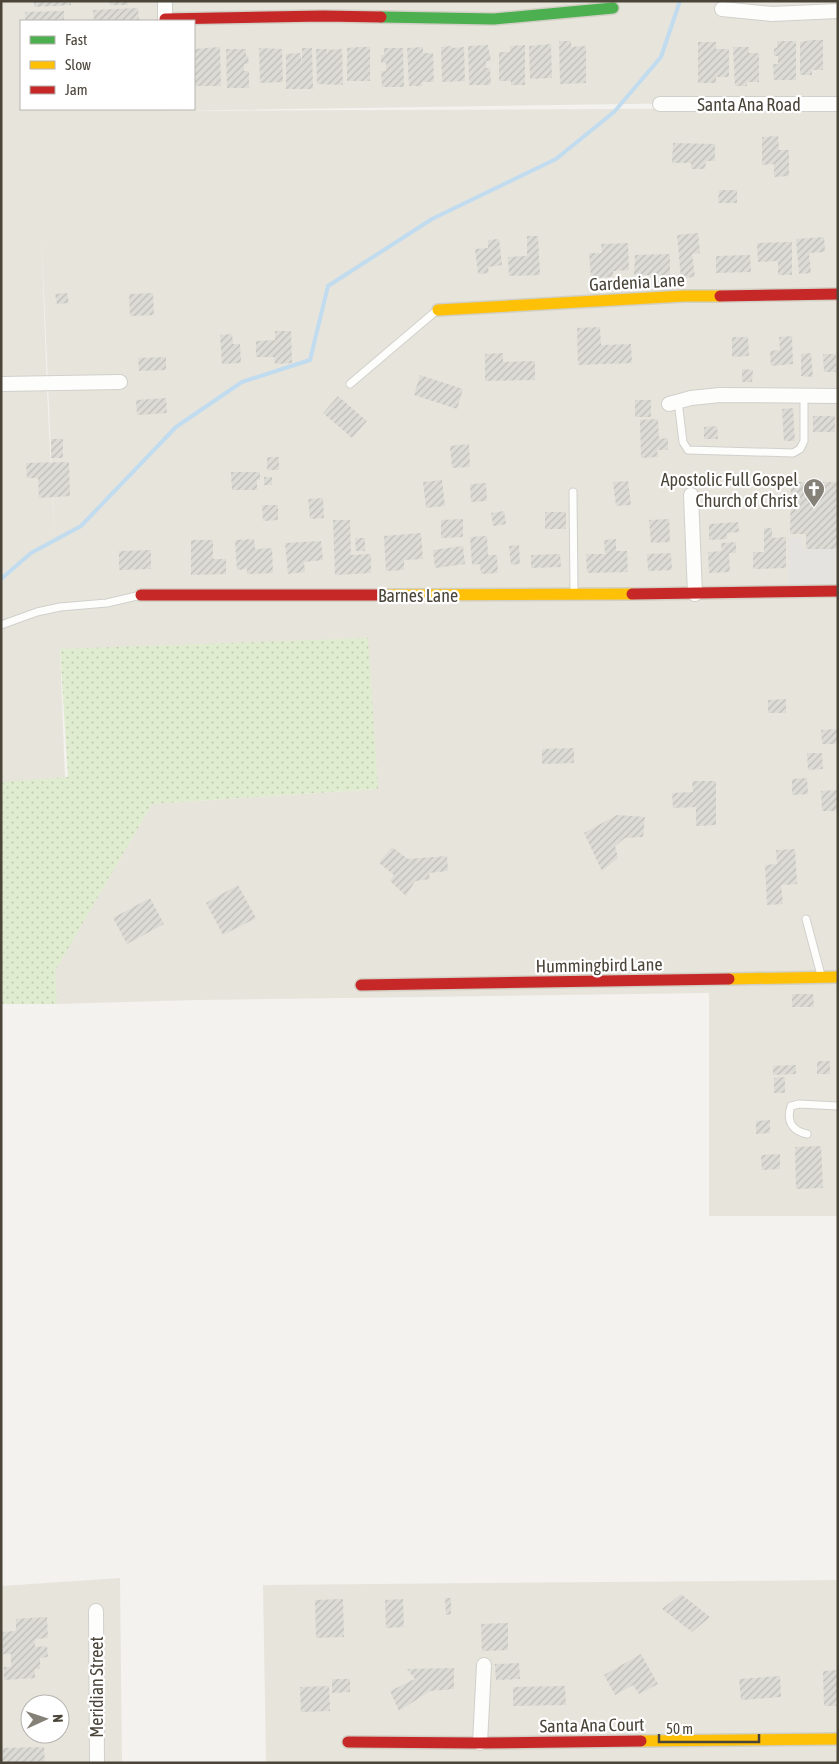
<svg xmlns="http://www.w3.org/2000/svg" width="839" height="1764" viewBox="0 0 839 1764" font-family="'Asap Condensed',sans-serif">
<defs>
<pattern id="grass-dots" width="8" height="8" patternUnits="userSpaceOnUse" patternTransform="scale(1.25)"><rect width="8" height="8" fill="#e0eccf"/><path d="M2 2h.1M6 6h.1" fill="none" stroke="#c2ccb2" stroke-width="1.8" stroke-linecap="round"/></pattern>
<pattern id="building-hatch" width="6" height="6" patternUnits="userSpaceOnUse" patternTransform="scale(1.25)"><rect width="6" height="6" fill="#dddbd6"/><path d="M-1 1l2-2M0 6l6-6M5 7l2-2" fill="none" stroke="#bfbdb8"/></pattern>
</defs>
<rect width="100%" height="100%" fill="#f3f2ee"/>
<path fill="#e7e4dc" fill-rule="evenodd" d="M1 1H838V101L158 111 838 108V1216H709V993L196 1000 57 1004 54 971 152 804 378 789 60 649 65 779 1 783ZM21 21H194V109H21ZM41 227V228L55 541 47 390Z
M120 1578 122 1763H1V1586ZM30 1704H60V1734H30Z
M838 1580V1763H266L263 1585Z"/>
<path fill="url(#grass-dots)" d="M368 638 378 789 152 804 55 971 57 1004H1V782L68 777 60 649Z"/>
<path fill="#e5e3df" d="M802 537 803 550 838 548V585L789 587 788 538Z"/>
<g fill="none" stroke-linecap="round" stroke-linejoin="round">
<path stroke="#c1dbef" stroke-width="4" d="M1 579 31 553 81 526 176 427 242 382 310 360 328 286 432 219 556 159 614 112 661 57 680 1"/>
</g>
<path fill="url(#building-hatch)" d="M34 1H71V5L34 7Z
M110 1H128V5H110Z
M138 8 139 21H94L93 10Z
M64 11V21H25V12Z
M812 40H823V70H812V75H800V42Z
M559 41H571V47L586 46V83L560 84Z
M777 41H796V80H774L773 64H778V56H774V48H777Z
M698 42H716V49H729V77H716V83H698Z
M551 44 552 78 530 79 529 46Z
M488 45 491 61H486V68H490L491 85H469L468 46Z
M525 45V85H511V81H499V52H510V46Z
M451 46 452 48 464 47 465 81 442 82 441 47Z
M220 47 221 86H194V49Z
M360 47H370V81H347V48Z
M423 47V53H433L434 82H422V86H409L407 48Z
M733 47H749V53H759V82H747V86H735Z
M259 48 282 49 283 82 260 83Z
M302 48H312L313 89H286V54L300 53 302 63Z
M384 48H403L404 87H382L381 71H386V63H381V55H384Z
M226 49H246V56H248L249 64H244V71H249V88H227Z
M316 49H327L328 56V50L342 49 343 85 317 84Z
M778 136 779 150H789V176L774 177V164L762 165V137Z
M673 143 715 144V161H706L705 169H691V163H672Z
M719 190H737V203H718Z
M698 233 700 253 692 254 695 277 681 278 677 235Z
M527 236H538L540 275 509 276 508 257 527 256Z
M824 237 825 252 809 253 811 273 799 274 796 239Z
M499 239 502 265 488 267 489 273 478 274 475 249 488 248V240Z
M792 242V275H778V261L758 262 757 243Z
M628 243 629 270 613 271V277L591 278 589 253H602L601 244Z
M670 254V275H634L635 255Z
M750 255 751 272 716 273V256Z
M67 293 69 303 57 304 55 294Z
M153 293 154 315 130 316 129 294Z
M600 327 601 345 631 344 632 363 578 365 577 328Z
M275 331H291L292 363 275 364 274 357H256V341L275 340Z
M232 334 233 344H240L241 363 222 364 220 335Z
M792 336 793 364 771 366 770 351 780 350 779 337Z
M732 337H748L749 356 732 357Z
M503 353V362L535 361V380L485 381V354Z
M811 353 813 377 801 376V354Z
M823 354H836V372H824Z
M166 357V370L139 371 138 358Z
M742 369 753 370 752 382H742Z
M420 375 463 389 457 409 414 395Z
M338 396 367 421 352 438 323 413Z
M166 398 167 413 137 415 136 400Z
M635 400H651V417H635Z
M793 408 795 441H784L782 409Z
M813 416H835V432H813Z
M658 419 659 439 668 438V450H657L658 457 641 458 640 420Z
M717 426 718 439H704V427Z
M51 439H63V458H51Z
M469 444 470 467 452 468 450 446Z
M267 457H279V470H267Z
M69 462 70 496 39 498 38 478H27L26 463Z
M231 472H260V480H257V490H232Z
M264 477H272V485H264Z
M442 480 445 506 426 508 423 482Z
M628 481 631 505 616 506 613 482Z
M791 482H838V549H806V534H790Z
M486 483 487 501 471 502 470 484Z
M323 498 324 518 310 519 308 499Z
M262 505H278V520L263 521Z
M504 511 506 524 493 526 491 513Z
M545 512H566V529H545Z
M463 519V537L441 538V520Z
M669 519 670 542 651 543 649 520Z
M333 520H350L351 555 371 554V573L335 575Z
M738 522 739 532 727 533V539L709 540V524Z
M764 528H772V538L786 537V568L753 569V552H764Z
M421 533 423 559 404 560V570L386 571 384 536Z
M487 536 488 555H497L498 573 481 574 480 564 472 565 470 537Z
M355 538H365V551H356Z
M254 539 255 549 272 548 273 573 247 574V569L237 570 235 540Z
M616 539V551H627L628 572 587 573 586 554H605L604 540Z
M191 540H213V559H226V574L191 575Z
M321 541 323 560 304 562 305 572 288 574 285 543Z
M736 542V553H729L730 572 709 573 708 552 722 551 721 543Z
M519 545 520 564 511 565 509 546Z
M463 546 465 564 435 568 433 550Z
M151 550V569L119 570V551Z
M671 553 672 570 648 571 647 554Z
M560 554 561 567 531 568V555Z
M786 699V713H768V700Z
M838 729V744H822L821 730Z
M574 748V763L542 764V749Z
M807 753H822L823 769 808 770Z
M807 778 808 794 792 795V779Z
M692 781H716V825L696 826V807L673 808 672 793 693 792Z
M838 790V811H822L821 791Z
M617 815 645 817 643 837 625 838 615 846 618 858 602 871 584 833Z
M392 847 408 859 447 856 448 871 429 873 430 879 415 881 406 896 390 881 394 875 379 863Z
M795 849 797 884 781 885 783 904 767 905 765 865 777 864 776 850Z
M238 885 256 918 223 935 206 903Z
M150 898 164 924 127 944 113 918Z
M792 994H813L814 1007H792Z
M817 1061H830V1074H817Z
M796 1065V1074L773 1075V1066Z
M785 1077V1093H774V1078Z
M770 1120V1133L756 1134V1121Z
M821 1146 823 1188 796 1189 795 1147Z
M780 1154V1169L762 1170 761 1155Z
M681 1594 710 1617 692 1632 662 1609Z
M445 1598H451V1614L446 1615Z
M343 1599 344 1637 316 1638 315 1600Z
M403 1599 404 1627 386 1628 385 1600Z
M47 1617 48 1638 35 1639V1647L47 1646 48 1657 40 1658V1669H35V1678L4 1680V1667H11V1654H3L2 1632 16 1631V1619Z
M508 1623V1650L482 1651 481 1624Z
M641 1654 658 1684 639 1694 633 1685 615 1695 604 1675Z
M519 1663 520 1679 496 1680 495 1664Z
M454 1668V1689L430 1691 399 1711 390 1691 415 1679 407 1669Z
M838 1670V1706H824L823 1671Z
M780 1676 781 1697 741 1700 739 1679Z
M332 1679H350V1692L332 1693Z
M329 1686 330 1711 301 1712 300 1687Z
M565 1686 566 1705 513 1706V1687Z
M44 1747 45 1763H1V1748Z"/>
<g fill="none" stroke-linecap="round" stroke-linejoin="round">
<g stroke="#d1d0cb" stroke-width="9">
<path id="lane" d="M350 384 436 311
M678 401 683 442 688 450 793 453 800 449 804 441V396
M573 492 574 592
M1 625 37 612 60 607 107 603 141 595
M806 919 821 975
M807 1134C792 1131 786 1121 791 1106L799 1104 838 1106"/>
</g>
<g stroke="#d1d0cb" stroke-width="16">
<path id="street" d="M165 1V21
M722 9 772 14 838 11
M660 104H838
M1 384 120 382
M669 404 691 398 720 395 838 396
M691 495 695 594
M96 1611 97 1763
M480 1743 484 1665"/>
</g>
<g stroke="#d2cfc5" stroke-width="14">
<path id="fast" d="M381 17 494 19 613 8"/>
</g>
<g stroke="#d2cfc5" stroke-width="14">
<path id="slow" d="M438 310 684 296H720
M386 595 632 594
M729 979 838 977
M641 1741 838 1739"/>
</g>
<g stroke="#d2cfc5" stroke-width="14">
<path id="jam" d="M165 19 323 16 381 17
M720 296 838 294
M632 594 838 591
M141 595H386
M361 985 729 979
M348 1742 480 1743 641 1741"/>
</g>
<use href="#lane" stroke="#fdfdfc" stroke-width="7"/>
<use href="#street" stroke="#fdfdfc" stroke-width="14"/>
<use href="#fast" stroke="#4caf50" stroke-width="11"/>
<use href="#slow" stroke="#ffc107" stroke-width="11"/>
<use href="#jam" stroke="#c62828" stroke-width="11"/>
</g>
<defs>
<g id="church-pin" transform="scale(1.125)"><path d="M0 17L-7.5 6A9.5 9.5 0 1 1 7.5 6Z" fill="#858178" stroke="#fff"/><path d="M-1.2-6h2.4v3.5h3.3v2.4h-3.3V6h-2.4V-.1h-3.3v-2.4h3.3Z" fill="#fff"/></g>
</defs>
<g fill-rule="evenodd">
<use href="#church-pin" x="814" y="489"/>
</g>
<g text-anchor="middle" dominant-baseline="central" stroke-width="4.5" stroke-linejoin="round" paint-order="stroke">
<g font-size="18" fill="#4a4439" stroke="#fff">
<text x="749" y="104">Santa Ana Road</text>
<text transform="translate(637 282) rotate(-3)">Gardenia Lane</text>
<text x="418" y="595">Barnes Lane</text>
<text transform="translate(599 965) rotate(-1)">Hummingbird Lane</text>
<text transform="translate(96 1687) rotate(-90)">Meridian Street</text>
<text transform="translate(592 1725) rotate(-1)">Santa Ana Court</text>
</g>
<g font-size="18" fill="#4a4439" stroke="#fff" text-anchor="end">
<text x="798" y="479">Apostolic Full Gospel<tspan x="798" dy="21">Church of Christ</tspan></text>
</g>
</g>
<rect width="839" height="1764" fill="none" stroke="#4a4439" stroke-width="5"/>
<rect x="20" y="20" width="175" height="90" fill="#ffffff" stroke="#b7b4b0"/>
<rect x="30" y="36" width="25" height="8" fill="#4caf50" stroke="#b7b4b0"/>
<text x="65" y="45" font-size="15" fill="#4a4439">Fast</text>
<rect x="30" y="61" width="25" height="8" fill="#ffc107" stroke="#b7b4b0"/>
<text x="65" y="70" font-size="15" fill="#4a4439">Slow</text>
<rect x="30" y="86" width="25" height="8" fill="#c62828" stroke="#b7b4b0"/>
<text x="65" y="95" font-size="15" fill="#4a4439">Jam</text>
<g transform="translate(45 1719) rotate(87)"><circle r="24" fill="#ffffff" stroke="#b7b4b0"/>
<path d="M0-4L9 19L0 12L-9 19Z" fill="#858178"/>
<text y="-8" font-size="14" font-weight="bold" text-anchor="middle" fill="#4a4439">N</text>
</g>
<path d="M659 1734v8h100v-8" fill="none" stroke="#4a4439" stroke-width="2.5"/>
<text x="666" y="1734" font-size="15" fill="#4a4439" stroke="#ffffff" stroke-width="4" paint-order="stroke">50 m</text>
</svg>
